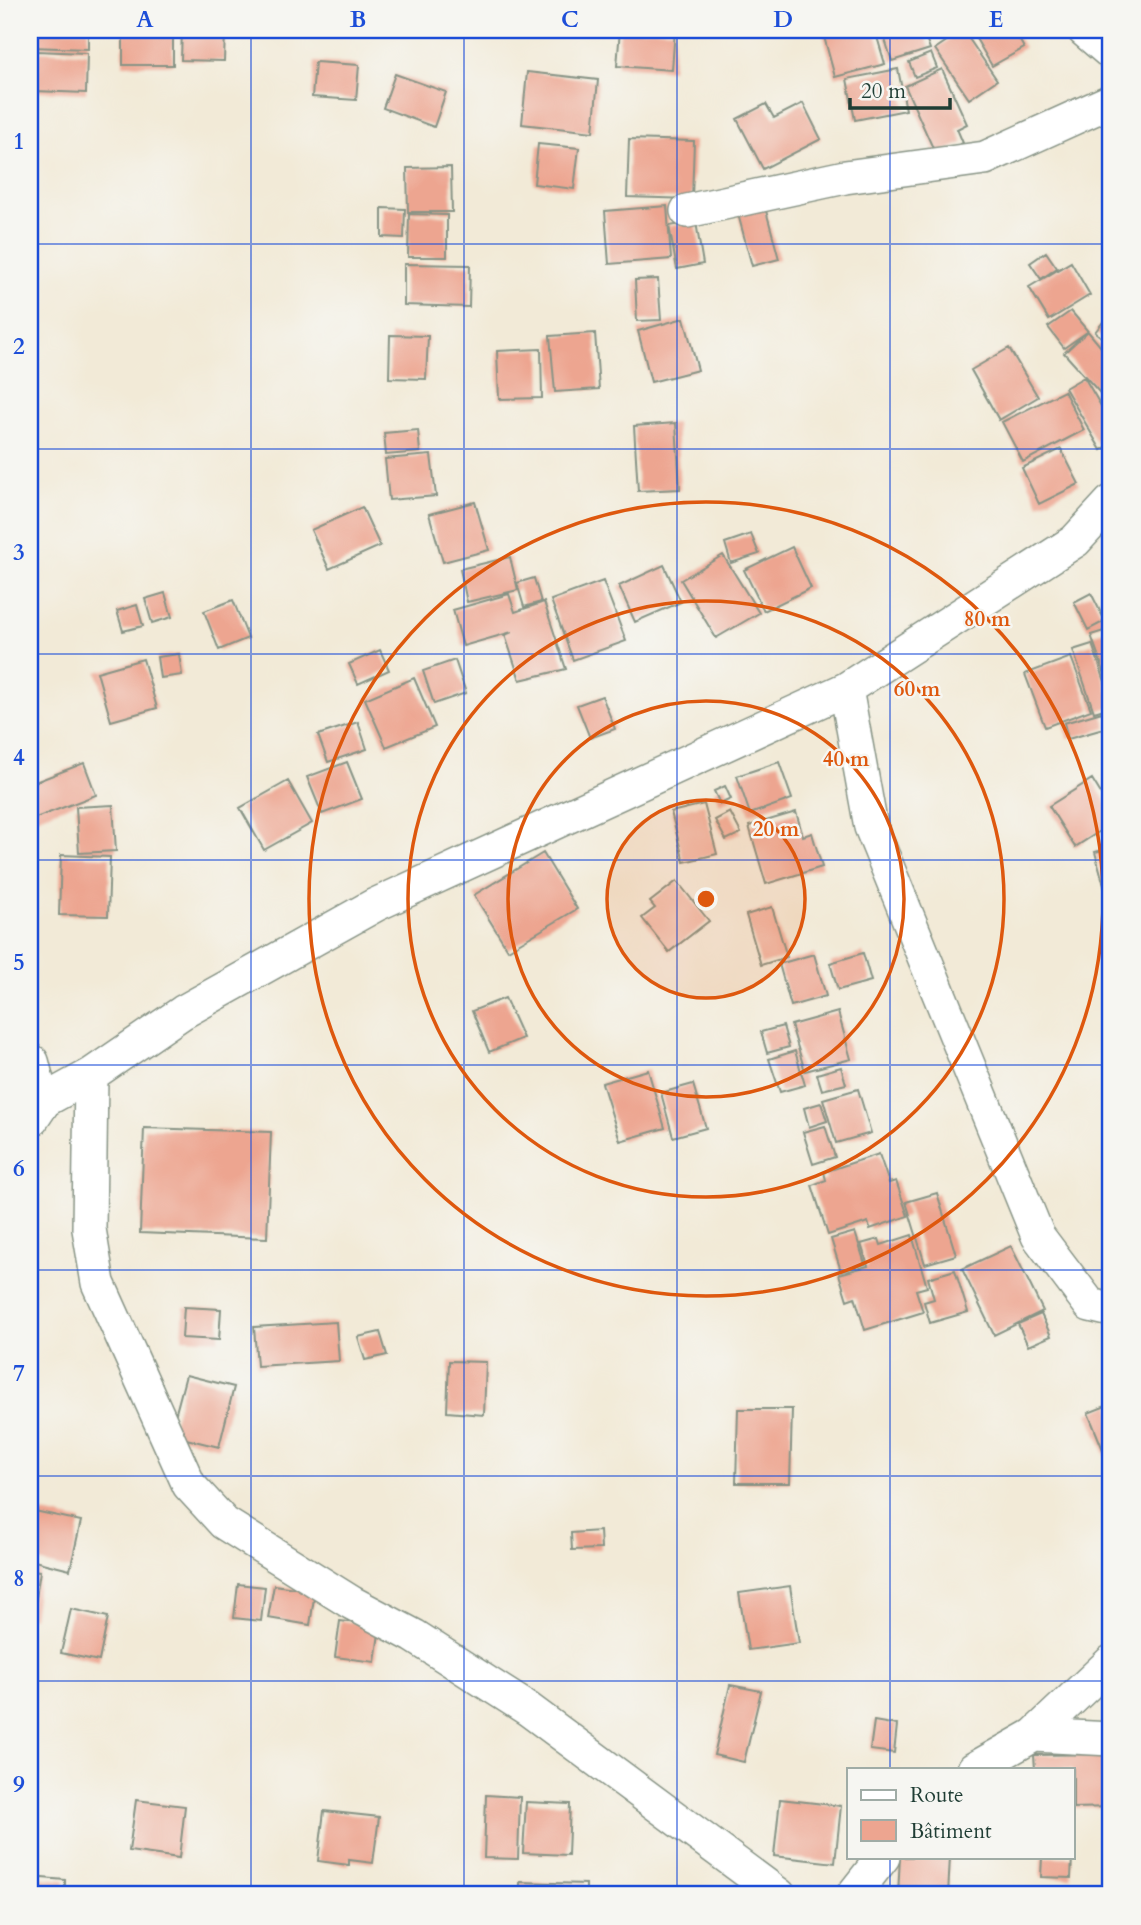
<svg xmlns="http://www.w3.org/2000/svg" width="1141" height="1925" viewBox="0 0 1141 1925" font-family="Cardo,serif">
<rect width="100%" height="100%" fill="#f6f6f2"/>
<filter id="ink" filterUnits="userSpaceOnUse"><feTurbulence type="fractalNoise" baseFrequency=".0143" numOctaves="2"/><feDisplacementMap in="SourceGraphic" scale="14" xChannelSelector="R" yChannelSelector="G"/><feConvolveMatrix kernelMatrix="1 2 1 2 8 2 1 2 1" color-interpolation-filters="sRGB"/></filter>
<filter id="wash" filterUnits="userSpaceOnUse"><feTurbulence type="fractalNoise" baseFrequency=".00686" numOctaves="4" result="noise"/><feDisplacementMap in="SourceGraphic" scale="28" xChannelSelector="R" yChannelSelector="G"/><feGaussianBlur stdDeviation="1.57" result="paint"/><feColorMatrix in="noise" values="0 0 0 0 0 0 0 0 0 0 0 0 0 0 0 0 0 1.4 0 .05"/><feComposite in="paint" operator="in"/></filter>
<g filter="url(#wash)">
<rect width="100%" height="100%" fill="#f2ead7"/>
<g id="blocks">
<path fill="#eda590" d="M30 30H88V49L30 47Z
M123 30H173V65H123Z
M182 30H225L224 61 181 60Z
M620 30H675L672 70 617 66Z
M836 30H875L885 64 835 77 823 33Z
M882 30H923L930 49 892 61Z
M963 30 997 80 969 99 935 49Z
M971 30H1014L1024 48 992 66Z
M36 51 87 53 86 93 35 91Z
M931 53 937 68 915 77 909 62Z
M315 62 359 65 356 100 312 97Z
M898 69 906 110 855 120 847 79Z
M942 69 967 124 957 129 963 143 936 155 905 86Z
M527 72 598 80 593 132 522 124Z
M395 74 446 92 434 127 383 108Z
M803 103 821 139 763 169 737 119 766 104 774 118Z
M629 139 694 141 692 199 627 197Z
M538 144 579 148 574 189 534 184Z
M451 167 452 212H408L407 168Z
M667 206 671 259 609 264 605 211Z
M765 207 779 259 752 266 738 214Z
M382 208 405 209 404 238 382 237Z
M409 214 447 215V257H408Z
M696 222 703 264 677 269 669 226Z
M1046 252 1057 268 1041 279 1030 263Z
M1071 262 1090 295 1049 320 1029 287Z
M404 264 470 265 469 307 404 305Z
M658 279 661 320 637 321 635 280Z
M1071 311 1111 359V383L1100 393 1064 353 1087 332 1064 348 1048 327Z
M1111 312V345L1095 332Z
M684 318 698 370 651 382 638 331Z
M595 333 599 389 555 392 550 336Z
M390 335 428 336 426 379 389 378Z
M1009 348 1038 397 999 420 971 370Z
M541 349 542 398 499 399 497 351Z
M1084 377 1111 423V444L1101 450 1065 388Z
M1064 391 1084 430 1023 462 1002 422Z
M676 423 680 489 638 491 634 426Z
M418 430 420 452 386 455 384 433Z
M1061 449 1079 484 1039 504 1022 468Z
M431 455 436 496 389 500 385 459Z
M475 502 489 550 443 562 429 514Z
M362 507 380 546 329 569 311 530Z
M751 534 759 554 731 563 725 543Z
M792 547 811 588 764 611 744 570Z
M723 555 759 613 716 638 681 580Z
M510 557 518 590 467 602 460 569Z
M664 565 681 602 635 622 619 586Z
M534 578 541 602 524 607 517 583Z
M603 581 626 641 573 660 551 600Z
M165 593 172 617 152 623 145 599Z
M1091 593 1105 621 1088 630 1074 602Z
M509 594 515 612 544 602 566 669 520 680 505 635 512 632 463 646 453 610Z
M233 600 248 638 219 650 204 611Z
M137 605 143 626 123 631 117 611Z
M1110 629 1111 675 1106 677 1091 635Z
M1092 644 1111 699V707L1094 712 1073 650Z
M380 650 389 670 358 684 349 664Z
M179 654 182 675 160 678 157 657Z
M1071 657 1091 710 1045 727 1025 674Z
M143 659 157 708 111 721 97 672Z
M455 660 466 693 434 704 423 671Z
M414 678 435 727 386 747 365 699Z
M602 696 615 729 590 738 577 705Z
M1102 712 1107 728 1068 739 1064 723Z
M358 722 367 749 328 762 318 735Z
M347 762 362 799 322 814 307 777Z
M779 762 792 799 750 814 737 776Z
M84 763 96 795 33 819 30 809V784Z
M1092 779 1111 810V824L1075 847 1049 806Z
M288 781 312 823 264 850 240 808Z
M725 786 731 799 720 804 714 791Z
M704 804 717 854 684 862 671 812Z
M113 805 116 851 79 853 76 807Z
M730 812 741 833 726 840 715 820Z
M796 812 803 836 812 833 822 867 766 884 749 826Z
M1111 848V891L1106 893 1095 852Z
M543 853 577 909 508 950 474 895Z
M61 855 110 857 108 916 59 915Z
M677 881 709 921 669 952 642 918 655 908 650 902Z
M772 907 787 957 761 965 746 915Z
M863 953 871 981 838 990 830 963Z
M814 954 826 996 791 1006 779 964Z
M505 998 523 1038 489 1052 472 1011Z
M838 1012 851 1059 805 1071 791 1025Z
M783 1026 789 1047 767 1053 761 1032Z
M795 1051 805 1085 780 1092 769 1059Z
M841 1067 846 1084 822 1090 817 1074Z
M648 1070 665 1128 620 1141 602 1083Z
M693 1084 706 1128 673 1137 661 1093Z
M858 1089 871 1133 836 1143 823 1099Z
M821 1103 827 1121 809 1127 804 1108Z
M825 1126 835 1157 813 1164 803 1132Z
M144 1128 271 1132 267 1238 140 1233Z
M879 1154 889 1183 896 1181 908 1216 870 1229 868 1222 828 1235 812 1185 826 1180 824 1172Z
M937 1193 956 1255 925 1264 906 1202Z
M855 1232 865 1264 841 1271 831 1239Z
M912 1235 927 1287 916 1290 923 1312 865 1330 855 1297 847 1300 839 1274 868 1266 861 1244 879 1239 881 1245Z
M1011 1246 1043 1311 994 1335 962 1269Z
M955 1270 968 1312 930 1323 924 1302 934 1299 928 1278Z
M184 1307 221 1309 219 1340 182 1338Z
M1041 1314 1051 1336 1028 1346 1018 1324Z
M336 1322 339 1361 257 1366 254 1327Z
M380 1332 387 1355 365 1360 358 1337Z
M449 1361 486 1362 484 1415 447 1412Z
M186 1375 234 1387 219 1447 170 1435Z
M1111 1404V1469L1088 1413Z
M738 1409H792L790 1483H736Z
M30 1510 81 1521 70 1570 30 1560Z
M600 1531 601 1549 572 1550 571 1533Z
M30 1570 40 1571 33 1618 30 1617Z
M238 1584 265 1587 261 1621 234 1618Z
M274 1585 315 1591 310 1625 268 1618Z
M790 1586 799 1643 748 1650 739 1593Z
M71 1609 108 1617 99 1661 61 1653Z
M340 1621 380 1626 375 1662 335 1657Z
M730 1685 761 1691 744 1762 714 1755Z
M874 1721 897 1725 894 1753 870 1750Z
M1111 1754V1807L1073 1808V1769H1035L1034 1755Z
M486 1795 520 1797 518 1859 484 1858Z
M780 1799 841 1806 835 1863 774 1856Z
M136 1800 185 1806 179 1858 129 1851Z
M526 1802 570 1804 568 1855 523 1853Z
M324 1811 379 1817 373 1863 349 1860V1865L318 1861Z
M900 1857H950L948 1895H898Z
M1042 1857H1072L1071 1878 1041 1877Z
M30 1877 65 1880V1895H30Z
M520 1882 586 1884V1895H520Z"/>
</g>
</g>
<g filter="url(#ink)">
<use href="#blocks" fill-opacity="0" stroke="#889486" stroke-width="2"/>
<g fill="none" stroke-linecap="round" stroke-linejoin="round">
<g stroke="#889486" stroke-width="36">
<path id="minor" d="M1084 30 1111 53
M687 211 845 177 985 158 1111 101
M846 689 871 827 1038 1236 1090 1305 1111 1310
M91 1075 89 1229 98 1283 189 1485 224 1523 352 1603 414 1636 528 1709 779 1895
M40 1103 91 1075 183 1012 375 905 846 689 1075 541 1111 502
M1034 1735 1111 1739
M974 1769 1034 1735 1111 1662
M853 1895 883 1857"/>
</g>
<g stroke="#889486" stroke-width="41">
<path id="highway" d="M30 1063 40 1103 30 1118"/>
</g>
<use href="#minor" stroke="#fff" stroke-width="33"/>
<use href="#highway" stroke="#fff" stroke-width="38"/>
</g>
</g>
<path fill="none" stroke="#1d4ed8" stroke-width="2" stroke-opacity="0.55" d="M251 30V1895M464 30V1895M677 30V1895M890 30V1769M30 244H1111M30 449H1111M30 654H1111M30 860H1111M30 1065H1111M30 1270H1111M30 1476H1111M30 1681H1111M890 1857V1895"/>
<circle cx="706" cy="899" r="99" fill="#de580e" fill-opacity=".12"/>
<g fill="none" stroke="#de580e" stroke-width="3.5">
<circle cx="706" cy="899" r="99"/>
<circle cx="706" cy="899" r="198"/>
<circle cx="706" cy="899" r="298"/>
<circle cx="706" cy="899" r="397"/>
</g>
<circle cx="706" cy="899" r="10" fill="#de580e" stroke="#f6f6f2" stroke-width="3.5"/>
<g font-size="21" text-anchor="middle" font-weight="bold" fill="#de580e" stroke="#f6f6f2" stroke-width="5" stroke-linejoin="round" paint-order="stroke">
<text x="987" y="626">80 m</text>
<text x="917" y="696">60 m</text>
<text x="846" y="766">40 m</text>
<text x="776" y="836">20 m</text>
</g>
<rect width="1141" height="1925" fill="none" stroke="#f6f6f2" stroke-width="77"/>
<rect x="847" y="1768" width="228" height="91" fill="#f6f6f2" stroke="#a0aca6" stroke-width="2"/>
<rect x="861" y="1790" width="35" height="10" fill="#ffffff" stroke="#a0aca6" stroke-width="2"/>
<text x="910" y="1802" font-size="21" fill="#1f3d34">Route</text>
<rect x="861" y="1820" width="35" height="21" fill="#eda590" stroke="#a0aca6" stroke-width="2"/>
<text x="910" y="1838" font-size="21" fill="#1f3d34">Bâtiment</text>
<path d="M850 98v10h100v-10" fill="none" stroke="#1f3d34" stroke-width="3.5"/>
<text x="861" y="98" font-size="21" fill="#1f3d34" stroke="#f6f6f2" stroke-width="5" paint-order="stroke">20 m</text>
<rect x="38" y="38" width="1064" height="1848" fill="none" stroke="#1d4ed8" stroke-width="2.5"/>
<g font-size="23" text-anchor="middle" font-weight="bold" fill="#1d4ed8">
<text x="145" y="27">A</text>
<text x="358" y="27">B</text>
<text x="570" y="27">C</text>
<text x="783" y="27">D</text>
<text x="996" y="27">E</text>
<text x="19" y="149">1</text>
<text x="19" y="354">2</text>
<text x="19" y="560">3</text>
<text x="19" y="765">4</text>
<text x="19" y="970">5</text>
<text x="19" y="1176">6</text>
<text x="19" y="1381">7</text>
<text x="19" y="1586">8</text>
<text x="19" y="1792">9</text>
</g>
</svg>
